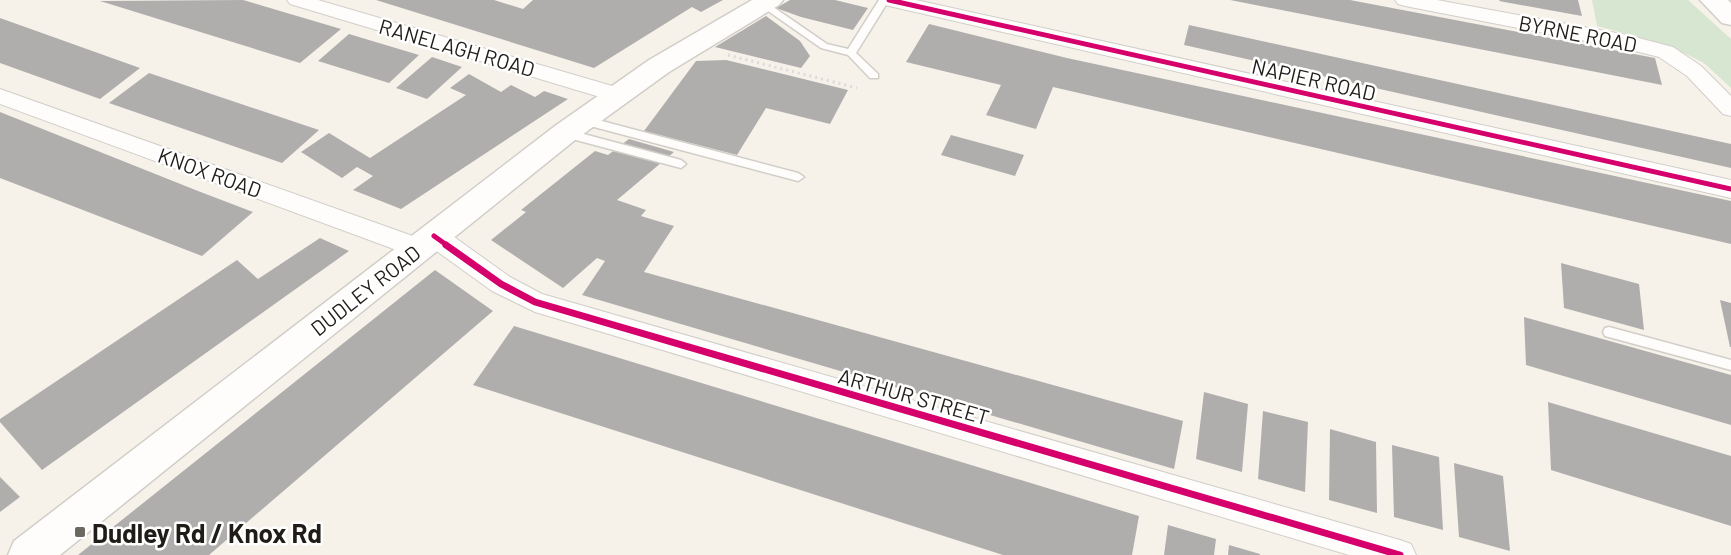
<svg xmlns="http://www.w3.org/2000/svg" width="1731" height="555" viewBox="0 0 1731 555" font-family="Barlow,sans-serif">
<rect width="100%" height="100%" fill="#f6f2ea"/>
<path fill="#d7e6d0" d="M1592 0H1688L1731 39V88L1704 63 1668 45 1597 26Z"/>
<path fill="#b0aead" d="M243 0 341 29 300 63 100 1Z
M376 0H494L523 9 533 0H723L701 12 692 7 594 68Z
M790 0H835L868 8 853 30 801 17 776 8Z
M1230 0H1350L1655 58 1662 85Z
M1500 0H1578L1582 16 1499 1Z
M766 16 800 41 810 56 801 68 715 47Z
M0 18 140 68 100 99 0 63Z
M929 24 1067 58 1731 201V244L1053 87 1036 129 986 115 1001 85 906 62Z
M1189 25 1731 144V168L1184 45Z
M349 34 419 55 389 83 318 61Z
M432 57 462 67 427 99 396 88Z
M726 60 848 90 830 124 766 108 737 155 644 131 696 61Z
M149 73 319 130 282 163 109 103Z
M469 74 501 92 511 85 535 97 544 91 568 99 401 209 353 190 373 176 357 167 342 178 301 152 329 133 370 158 466 95 450 88Z
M0 112 198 191 253 212 202 256 0 178Z
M951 135 1024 155 1015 176 941 155Z
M629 139 674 152 617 200 646 210 641 216 674 226 644 272 1183 421 1174 469 582 295 605 261 597 258 563 288 491 240 526 212 521 210 595 151 608 155Z
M320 238 349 251 42 470 0 422V419L237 260 258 279Z
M1561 263 1639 284 1644 330 1564 308Z
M435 270 493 311 209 555H78Z
M1720 300 1731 303V347H1730Z
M1524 317 1731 375V425L1526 365Z
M514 326 1139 516 1132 555H1003L473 385Z
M1204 392 1248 404 1242 472 1196 459Z
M1548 402 1731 456V526L1551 470Z
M1263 411 1308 422 1305 492 1258 479Z
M1330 429 1376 442 1377 513 1329 500Z
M1392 445 1439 457 1443 530 1394 517Z
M1454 463 1503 476 1510 551 1459 537Z
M0 477 20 497 0 512Z
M1168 525 1216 539 1214 555H1164Z
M1229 545 1260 554V555H1228Z"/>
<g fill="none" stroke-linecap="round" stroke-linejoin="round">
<g stroke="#d1cec8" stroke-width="3">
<path id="service" d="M879 0H889L856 53 878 74V78H870L848 55 821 48 758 4 760 2H766L827 44 848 49Z
M583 116 798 173 804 177 798 181 579 123 578 120 579 117Z
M565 129 681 160 686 164 681 168 561 136 560 133 561 130Z
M1609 327 1731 360V370L1605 336 1603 332 1605 328Z"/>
</g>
<g stroke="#d1cec8" stroke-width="2">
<path id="minor" d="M287 0H318L626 90 629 95 626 100 618 102 610 100 290 4Z
M879 0H916L1731 180V198L889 6 882 4Z
M1395 0H1437L1627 35 1673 47 1701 66 1731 96V116L1723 114 1687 76 1659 57 1627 49 1405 6 1398 4Z
M0 89 424 240 422 236 425 229 434 227 443 229 510 277 542 294 1400 540 1411 544 1416 555H1349L535 312 492 291 431 247 428 255 419 258 410 255 0 104Z"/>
</g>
<g stroke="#d1cec8" stroke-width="3">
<path id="primary" d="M752 0H783L779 5 669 72 575 140 60 555H8L14 541 555 126 649 60Z"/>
</g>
<g stroke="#d1cec8" stroke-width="3">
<path id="trunk" d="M1700 0H1728L1731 3V25L1722 23Z"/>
</g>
<path stroke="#dcdbd9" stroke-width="3" stroke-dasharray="2 4" stroke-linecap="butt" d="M728 55 857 88"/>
<use href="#service" fill="#fefdfc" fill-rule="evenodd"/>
<use href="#minor" fill="#fefdfc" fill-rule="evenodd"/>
<use href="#primary" fill="#fefdfc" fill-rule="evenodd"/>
<use href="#trunk" fill="#fefdfc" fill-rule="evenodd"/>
<g stroke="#fff" stroke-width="8">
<path id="cycleway-far1" d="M889 0 1731 189
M434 236 448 246"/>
</g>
<g stroke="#fff" stroke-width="10">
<path id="cycleway" d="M446 245 501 284 535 302 1400 555"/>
</g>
<use href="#cycleway-far1" stroke="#d6006c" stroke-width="5"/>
<use href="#cycleway" stroke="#d6006c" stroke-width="7"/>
</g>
<rect fill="#6b6862" stroke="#fff" stroke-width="2" x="74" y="526" width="12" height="12" rx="3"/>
<g text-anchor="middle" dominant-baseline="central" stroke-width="5" stroke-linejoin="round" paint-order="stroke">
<g font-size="21" fill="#201d19" stroke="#fff">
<text transform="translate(1578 33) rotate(11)">BYRNE ROAD</text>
<text transform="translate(457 47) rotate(16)">RANELAGH ROAD</text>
<text transform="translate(1314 79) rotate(13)">NAPIER ROAD</text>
<text transform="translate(210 172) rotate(20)">KNOX ROAD</text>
<text transform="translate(365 290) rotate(-38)">DUDLEY ROAD</text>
<text transform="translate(914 396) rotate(16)">ARTHUR STREET</text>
</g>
<g font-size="26" font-weight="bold" fill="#201d19" stroke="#fff" text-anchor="start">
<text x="92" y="532">Dudley Rd / Knox Rd</text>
</g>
</g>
</svg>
